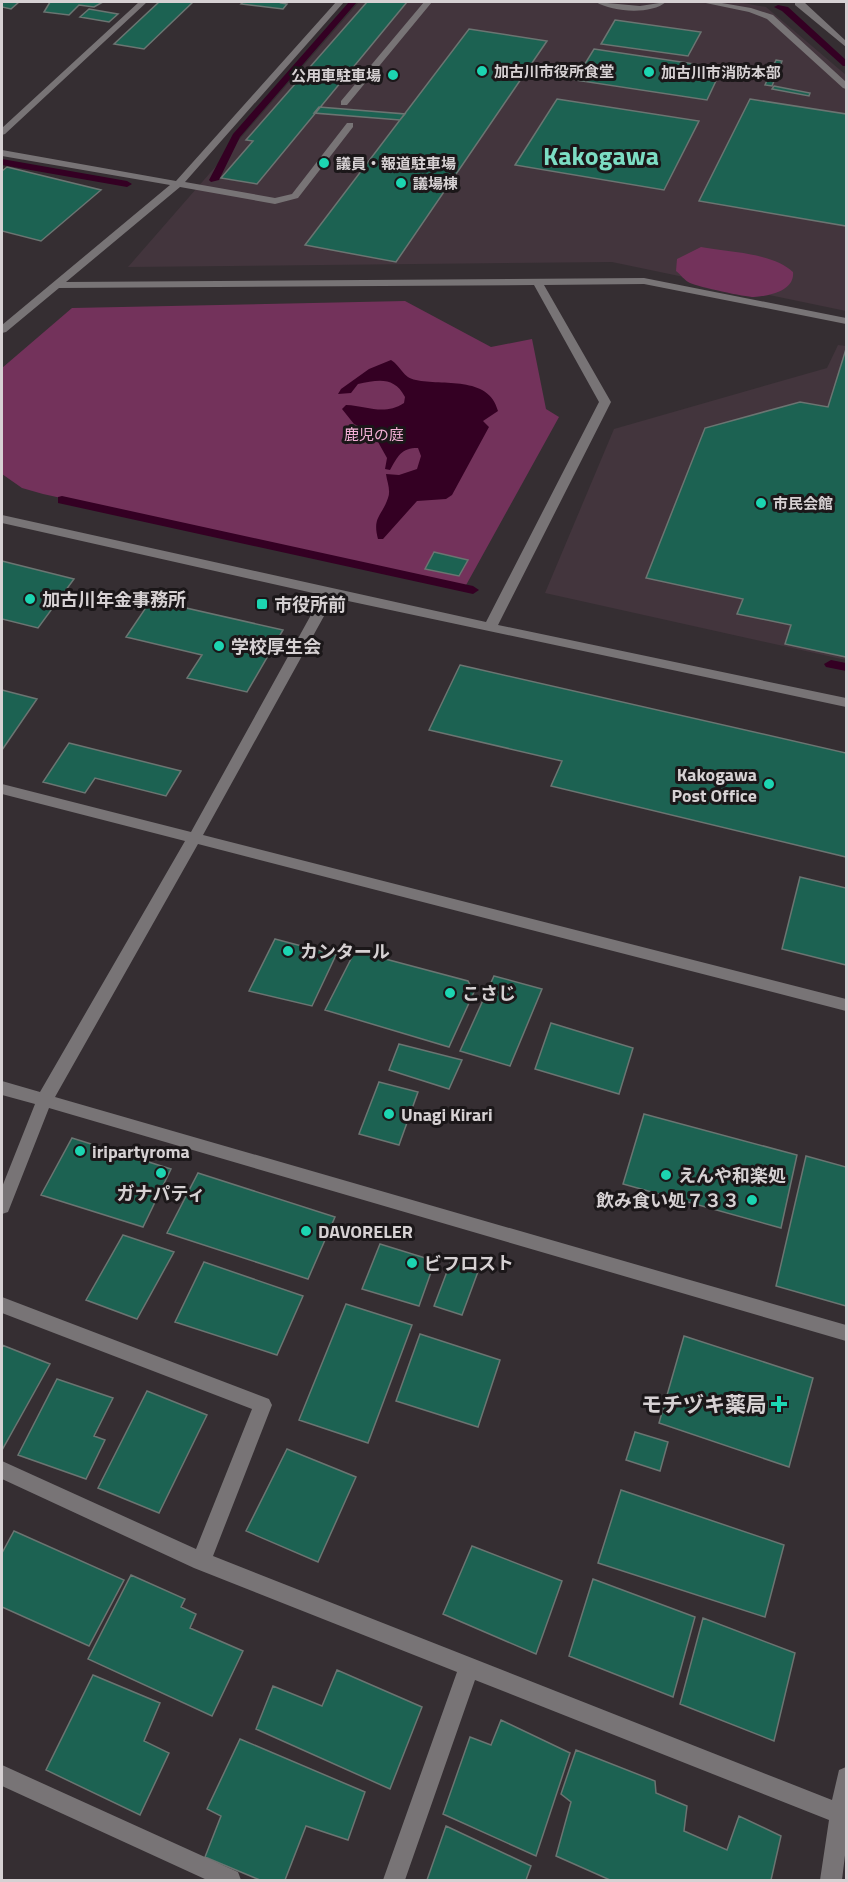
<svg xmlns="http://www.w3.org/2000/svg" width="848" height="1882" viewBox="0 0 848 1882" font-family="'Titillium Web','Noto Sans JP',sans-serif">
<rect width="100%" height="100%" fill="#352e32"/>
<path fill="#43353d" d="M359 2H738L766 7 846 75V311L612 262 128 267Z
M838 345 846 346V660L545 593 614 429 827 368Z"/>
<path fill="#73325b" d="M701 247C728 252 774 253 793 272 795 291 769 296 754 297 745 297 699 287 690 283 685 281 680 274 676 271L677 259Z
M405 301 491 347 532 339 546 409 559 417 465 587 43 494 22 488 2 474V368L72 308Z"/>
<path fill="#340023" d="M391 360C401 366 403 378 416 380 442 386 489 375 498 411L483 421 489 427 452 495 446 499 417 501 383 539H378C372 517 382 516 388 498 391 490 387 482 386 474L399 475 417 469 421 456 418 448C401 448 398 456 390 470L385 469 387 458 373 433 354 424 342 409 346 405C368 406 384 416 404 403L405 397C394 376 378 380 358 384L351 393 338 394 341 389 369 369Z"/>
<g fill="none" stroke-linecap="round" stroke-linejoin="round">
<path fill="#340023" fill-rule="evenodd" d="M349 2H357L240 137 219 180 211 182 209 180 233 134Z
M778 5 788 7 846 60V66H843L782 11 774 7Z
M2 159 127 181 132 184 127 187 2 165Z
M62 496 473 586 479 590 473 594 58 503V497Z
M831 660 846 663V671L826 667 824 664Z"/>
</g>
<path fill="#1c6252" stroke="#6b7572" stroke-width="1.5" d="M2 2H19L11 9 2 7Z
M50 2H103L94 7 79 5 69 15 44 12Z
M159 2H193L144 49 114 44Z
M243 2H282L281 3 287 4 283 9 241 4Z
M367 2H407L257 184 221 178 253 141 246 140Z
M89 9 118 14 109 22 80 17Z
M615 20 701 32 688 56 601 44Z
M469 29 547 41 396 262 305 245Z
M594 49 722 68 707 100 575 80Z
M776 60 782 61 772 86 765 85Z
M774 86 810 93 809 96 772 89Z
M557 99 699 121 664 190 515 165Z
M750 99 846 114V226L699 201Z
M319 107 405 114 400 120 314 113Z
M7 167 101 190 41 241 2 231V171Z
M846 349V657L785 644 791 625 737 614 743 599 646 578 705 428 800 402 828 407Z
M434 552 468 560 459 576 425 569Z
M2 561 74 579 38 628 2 619Z
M151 600 283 630 247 692 187 678 202 655 126 637Z
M460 665 846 753V857L551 786 562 761 429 730Z
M2 690 37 699 2 750Z
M69 743 181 771 166 796 95 778 85 793 43 782Z
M800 877 846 888V965L782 949Z
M275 939 336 955 312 1006 249 991Z
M359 952 468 981 474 992 449 1047 325 1010 353 955Z
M494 976 542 989 510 1066 460 1051Z
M551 1023 633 1048 619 1094 535 1069Z
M399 1044 462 1060 449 1089 389 1070Z
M379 1082 418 1092 399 1145 359 1134Z
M644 1114 797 1155 781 1228 623 1184Z
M72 1138 171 1169 143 1227 41 1195Z
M806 1156 846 1167V1306L776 1286Z
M198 1173 335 1217 308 1279 167 1233Z
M123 1235 174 1252 137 1319 86 1300Z
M380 1244 435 1261 419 1306 362 1289Z
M451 1261 479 1269 462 1315 434 1306Z
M204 1262 303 1296 277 1355 175 1322Z
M346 1304 412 1325 368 1443 299 1420Z
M420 1334 500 1360 478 1427 396 1401Z
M684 1336 813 1378 789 1467 659 1423Z
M2 1345 50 1364 2 1450Z
M57 1379 113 1398 94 1436 105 1440 86 1479 18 1455Z
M147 1391 207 1415 159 1513 98 1488Z
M635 1432 668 1442 660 1471 626 1460Z
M287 1449 356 1477 318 1562 246 1531Z
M621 1490 784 1545 765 1617 598 1563Z
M14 1531 124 1580 89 1646 2 1607V1553Z
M472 1546 562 1581 536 1654 443 1614Z
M131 1575 185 1599 181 1607 196 1614 190 1628 243 1651 212 1716 88 1659Z
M593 1579 695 1617 673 1697 569 1656Z
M703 1618 795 1653 774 1741 680 1704Z
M337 1670 422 1707 390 1789 256 1729 273 1686 322 1706Z
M93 1675 160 1703 144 1741 169 1753 140 1815 46 1770Z
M501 1720 570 1753 536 1856 443 1814 470 1737 491 1745Z
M240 1739 365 1792 348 1840 306 1826 285 1880H260L205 1857 221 1816 207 1809Z
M576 1750 655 1781 656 1793 687 1806 684 1831 727 1850 739 1816 781 1836 771 1880H610L556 1856 571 1802 561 1794Z
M446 1826 531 1866 526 1880H427Z"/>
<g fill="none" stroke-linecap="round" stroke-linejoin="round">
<path fill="#787476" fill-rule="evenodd" d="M139 2H147L5 134 2 135V128Z
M336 2H344L185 182 275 198 292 194 347 123H353V127L298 198 275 204 180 187 66 282 644 278 846 318V324L644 284 544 285 611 402 498 625 846 698V707L334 598 203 835 846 999V1011L198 844 55 1097 846 1325V1341L49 1108 10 1207 8 1212 2 1214V1187L35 1104 2 1095V1081L40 1092 185 841 2 794V784L191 832 322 595 2 523V515L486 622 599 402 534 285 59 288 6 332 2 333V325L170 185 2 156V150L176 181Z
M424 2H432L347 105H341V101Z
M596 2 640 6 666 2C651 15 612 12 596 2Z
M701 2H716L751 8 773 15 846 82V89L843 88 767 19 749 12Z
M795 2H804L846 41V47L795 5Z
M2 1297 269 1399 272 1405 213 1556 832 1800 839 1770 846 1767V1847L842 1880H820L829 1820 475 1680 405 1880H383L457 1672 194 1568 2 1479V1461L196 1549 252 1409 2 1313Z
M2 1765 238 1872 241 1880H207L2 1786Z"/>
</g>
<g fill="#1cd5b1" stroke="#1b1719" stroke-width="2">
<circle cx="482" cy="71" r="6"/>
<circle cx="649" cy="72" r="6"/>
<circle cx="393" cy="75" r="6"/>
<circle cx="324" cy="163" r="6"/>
<circle cx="401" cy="183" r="6"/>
<circle cx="761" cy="503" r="6"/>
<circle cx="30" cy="599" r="6"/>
<rect x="256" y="598" width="12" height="12" rx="3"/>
<circle cx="219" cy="646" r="6"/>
<circle cx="769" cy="784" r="6"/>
<circle cx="288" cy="951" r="6"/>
<circle cx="450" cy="993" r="6"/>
<circle cx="389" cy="1114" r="6"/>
<circle cx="80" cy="1151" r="6"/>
<circle cx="161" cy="1173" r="6"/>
<circle cx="666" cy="1175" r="6"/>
<circle cx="752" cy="1200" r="6"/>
<circle cx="306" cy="1231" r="6"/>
<circle cx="412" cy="1263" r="6"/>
<path d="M776 1395h6v6h6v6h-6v6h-6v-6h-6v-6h6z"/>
</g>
<g text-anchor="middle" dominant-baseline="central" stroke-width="6" stroke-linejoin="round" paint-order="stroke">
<g font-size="15" font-weight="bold" fill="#d6d1d3" stroke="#1b1719" text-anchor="start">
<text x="494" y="71">加古川市役所食堂</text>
<text x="661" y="72">加古川市消防本部</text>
<text x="381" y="75" text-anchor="end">公用車駐車場</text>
<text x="336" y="163">議員・報道駐車場</text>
<text x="413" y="183">議場棟</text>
<text x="773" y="503">市民会館</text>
</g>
<g font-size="15" fill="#f2b0d6" stroke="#1b1719">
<text x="374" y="434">鹿児の庭</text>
</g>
<g font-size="18" font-weight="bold" fill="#d6d1d3" stroke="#1b1719" text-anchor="start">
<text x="42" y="599">加古川年金事務所</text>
<text x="274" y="604">市役所前</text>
<text x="231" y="646">学校厚生会</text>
<text x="757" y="774" text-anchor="end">Kakogawa<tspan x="757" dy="21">Post Office</tspan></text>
<text x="300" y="951">カンタール</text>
<text x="462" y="993">こさじ</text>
<text x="401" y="1114">Unagi Kirari</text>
<text x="92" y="1151">iripartyroma</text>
<text x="678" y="1175">えんや和楽処</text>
<text x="161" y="1193" text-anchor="middle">ガナパティ</text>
<text x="740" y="1200" text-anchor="end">飲み食い処７３３</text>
<text x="318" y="1231">DAVORELER</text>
<text x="424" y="1263">ビフロスト</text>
</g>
<g font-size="21" font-weight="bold" fill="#d6d1d3" stroke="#1b1719" text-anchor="end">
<text x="767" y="1404">モチヅキ薬局</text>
</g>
<g font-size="26" font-weight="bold" fill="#7cddc3" stroke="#1b1719">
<text x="601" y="155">Kakogawa</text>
</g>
</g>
<rect width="848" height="1882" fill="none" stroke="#d6d1d3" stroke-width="6"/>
</svg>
